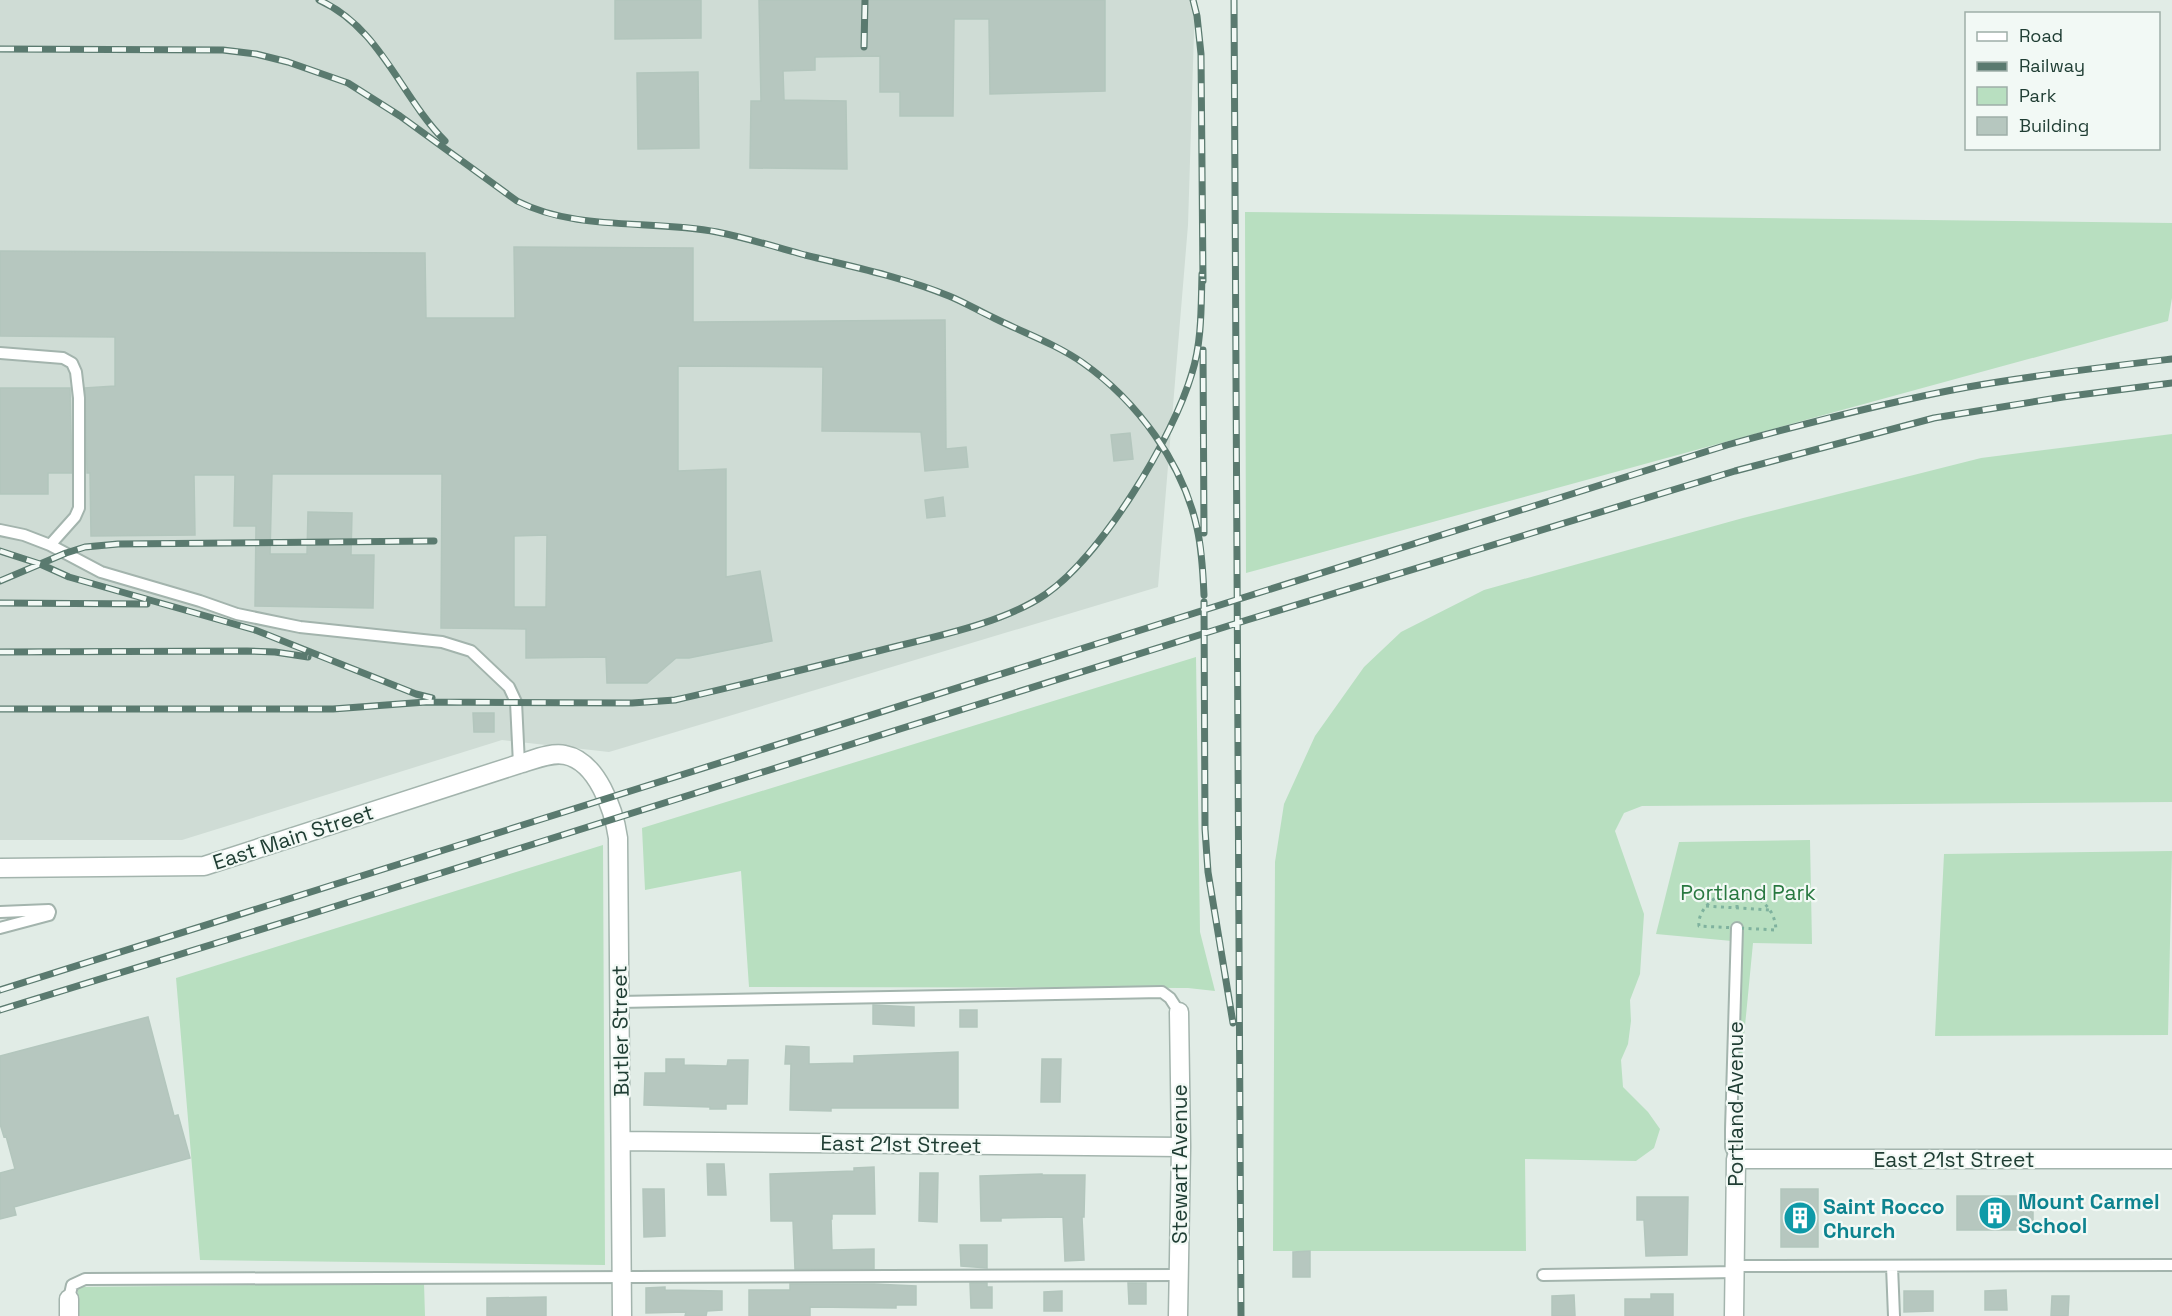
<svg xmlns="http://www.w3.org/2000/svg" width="2172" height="1316" viewBox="0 0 2172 1316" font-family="'Space Grotesk',sans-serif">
<rect width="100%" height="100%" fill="#e1ece6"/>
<path fill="#cfdcd5" d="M0 0H1195L1188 225 1158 587 609 752 502 740 182 840H0Z"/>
<path fill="#b8dfc0" d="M1245 212 2172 223V298L2168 321 1246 573Z
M2172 434V802L1642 806 1624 813 1615 831 1644 914 1640 974 1630 1000 1631 1021 1628 1044 1621 1060 1623 1087 1648 1112 1660 1129 1654 1148 1636 1161 1525 1159 1526 1251H1273L1275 862 1284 804 1315 736 1364 667 1401 632 1484 590 1743 518 1981 458Z
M1196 657 1200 932 1215 991 1188 988 749 987 741 871 645 890 642 828Z
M1810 840 1812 944 1753 943 1734 1140H1724L1732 941 1656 934 1679 842Z
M603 845 605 1265 200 1260 176 978Z
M2172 851 2168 1035 1935 1036 1944 854Z
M424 1283 425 1316H77L78 1287Z"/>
<path fill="#b6c7bf" stroke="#b3c6bd" stroke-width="1.5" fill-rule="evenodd" d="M615 0H701V38L615 39Z
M759 0H1105V91L990 94 989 19H954L953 116H900V92H880V56L815 57V70L783 71 784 100 846 101 847 169 750 168 751 101H761Z
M698 72 699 148 638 149 637 73Z
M514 247 693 248V322L945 320 946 449 966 447 968 467 925 471 921 432 822 431 823 367 678 366V471L726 469V577L760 571 772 641 689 658H676L647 683H607L606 657 526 658V629L441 628 442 474H272L270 554H307L308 512 352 513 351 555H374L373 608 255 606 256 526H234L235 475H194L195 535 91 536 90 473H87L85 388 115 386V337L0 336V251L425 253 426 318H515ZM547 535 546 607H514V536Z
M0 388H70L72 473H48V494H0Z
M1130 433 1133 459 1114 461 1111 435Z
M943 497 945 516 927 518 925 500Z
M473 713H494V732H474Z
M873 1005 914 1007V1026L873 1024Z
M960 1010H977V1027H960Z
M148 1017 174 1116 178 1115 190 1158 14 1207 16 1215 0 1219V1173L15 1169 6 1136 4 1137 0 1124V1056Z
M786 1046 809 1047V1064L854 1063V1056L958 1052V1108H831V1111L790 1110 791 1064H785Z
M666 1059H684V1065L727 1066 728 1060H748L747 1104H726V1109H710V1107L644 1105 645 1073H666Z
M1042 1059H1061L1060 1102H1041Z
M707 1164H724L726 1195H708Z
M874 1167 875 1214H832V1219H831L832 1250 874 1249V1269H795L793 1221H771L770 1174 854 1171V1168Z
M920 1173H938L937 1222 919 1221Z
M1042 1174V1175H1085L1084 1217H1082L1084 1260 1065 1261 1063 1217 1001 1218V1221H981L980 1176Z
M643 1189H664L665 1236 644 1237Z
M1781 1189H1818V1247H1781Z
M1957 1196H2033V1230H1957Z
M1637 1197H1688L1687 1255 1646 1256 1644 1220H1637Z
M960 1245H987V1268L961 1266Z
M1310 1251V1277H1293V1252Z
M970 1283H987V1287H992V1308H971Z
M1128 1283H1146V1304H1129Z
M790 1284H874L916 1286V1305H896V1308L810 1307V1316H749V1290H790Z
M665 1287V1290L722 1291V1310L707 1311 706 1316H685L686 1312 646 1313V1288Z
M2006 1290 2007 1310H1985V1291Z
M1062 1291V1311H1044V1292Z
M1904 1291H1933V1311L1904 1312Z
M1651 1294H1673V1316H1625V1299H1651Z
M1574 1295 1575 1316H1552V1296Z
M2052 1296H2069L2068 1316H2051Z
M546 1297V1316H487V1298Z"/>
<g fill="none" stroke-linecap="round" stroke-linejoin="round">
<g stroke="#a3b4ad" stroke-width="14">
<path id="lane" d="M0 353 63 358 72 363 76 372 79 398V508L75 517 50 545
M0 530 24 535 50 545 101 572 200 601 237 614 300 627 442 642 471 651 509 687 516 702 519 764
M0 912 49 910 50 912 49 915 0 928
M619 1002 1162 992 1170 998 1179 1012
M1736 1159 1731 1147V1130L1737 928
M1736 1266 2172 1265
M1892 1266 1894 1316
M1543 1275 1736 1272
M69 1299 72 1285 85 1279 1179 1275"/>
</g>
<g stroke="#a3b4ad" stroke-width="21">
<path id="street" d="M0 868 204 866 519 764C533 760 551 752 565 755 597 761 614 810 618 838L622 1316
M621 1141 1181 1147
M69 1299V1316
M1178 1316 1181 1147 1179 1012
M1734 1316 1736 1159H2172"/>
</g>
<path stroke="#7fb29e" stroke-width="3" stroke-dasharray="3 4.5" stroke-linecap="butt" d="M1747 892C1763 900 1775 910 1776 930L1699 926C1697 912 1713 896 1726 893 1733 892 1740 892 1747 892Z
M1706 906 1770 910
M1737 908V892"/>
<use href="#lane" stroke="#fff" stroke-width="10"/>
<use href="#street" stroke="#fff" stroke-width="18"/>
<g stroke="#5a7a6f" stroke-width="7">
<path id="rail" d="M319 0C381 28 400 96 445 141
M1193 0 1197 16 1201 54 1203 281
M1234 0 1241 1316
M864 47 865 0
M0 49 223 50 256 54 288 62 348 83 400 116 517 201C578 232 651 219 717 232 747 238 776 247 805 255 853 267 903 277 949 296 964 302 979 311 994 318 1024 333 1056 344 1083 363 1137 401 1183 463 1197 528 1202 550 1203 572 1204 595
M1203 350 1204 533
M0 551 40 564 69 577 255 630 416 694 432 698
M0 581 66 553 85 547 118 544 434 541
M1204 602 1205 829 1208 872 1233 1023
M0 603 147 604
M0 652 247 651 275 652 308 657
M0 709H333L426 702 632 703 675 700C742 685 808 668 874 652 927 638 1001 625 1046 594 1102 555 1173 438 1192 373 1202 341 1201 307 1202 274
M0 990 1727 445C1807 423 1887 402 1968 387 2035 375 2104 367 2172 359
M0 1010 314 913 1247 620 1735 471 1934 418 2063 397 2172 383"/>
</g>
<use href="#rail" stroke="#f2f9f5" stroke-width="4.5" stroke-dasharray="14" stroke-linecap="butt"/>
</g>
<defs>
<g id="building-disc" transform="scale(1.725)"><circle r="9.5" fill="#0f9aa8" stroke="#f2f9f5"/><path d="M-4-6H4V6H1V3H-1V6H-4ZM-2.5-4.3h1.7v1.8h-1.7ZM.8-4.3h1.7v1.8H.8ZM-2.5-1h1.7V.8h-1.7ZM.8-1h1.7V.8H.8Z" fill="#fff"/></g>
</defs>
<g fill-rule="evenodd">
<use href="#building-disc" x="1995" y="1213"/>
<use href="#building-disc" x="1800" y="1218"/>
</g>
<g text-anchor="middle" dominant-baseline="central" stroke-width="4.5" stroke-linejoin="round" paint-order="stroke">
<g font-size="21" fill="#203e34" stroke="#f2f9f5">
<text transform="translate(293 837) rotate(-18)">East Main Street</text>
<text transform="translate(620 1031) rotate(-91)">Butler Street</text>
<text transform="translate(1735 1104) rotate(-90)">Portland Avenue</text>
<text transform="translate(901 1144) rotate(1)">East 21st Street</text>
<text x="1954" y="1159">East 21st Street</text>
<text transform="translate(1179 1164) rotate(-90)">Stewart Avenue</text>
</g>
<g font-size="21" fill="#287840" stroke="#f2f9f5">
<text x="1748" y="892">Portland Park</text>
</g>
<g font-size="21" font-weight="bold" fill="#0d838f" stroke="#f2f9f5" text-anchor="start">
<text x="2018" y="1201">Mount Carmel<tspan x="2018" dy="24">School</tspan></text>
<text x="1823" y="1206">Saint Rocco<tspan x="1823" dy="24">Church</tspan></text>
</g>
</g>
<rect x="1965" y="12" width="195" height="138" fill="#f2f9f5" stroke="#9eaea8" stroke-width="1.5"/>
<rect x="1977" y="32" width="30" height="9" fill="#ffffff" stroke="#9eaea8" stroke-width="1.5"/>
<text x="2019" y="42" font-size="18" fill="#203e34">Road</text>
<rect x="1977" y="62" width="30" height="9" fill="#5a7a6f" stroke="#9eaea8" stroke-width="1.5"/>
<text x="2019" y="72" font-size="18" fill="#203e34">Railway</text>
<rect x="1977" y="87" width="30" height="18" fill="#b8dfc0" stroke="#9eaea8" stroke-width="1.5"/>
<text x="2019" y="102" font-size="18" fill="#203e34">Park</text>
<rect x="1977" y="117" width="30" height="18" fill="#b6c7bf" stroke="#9eaea8" stroke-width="1.5"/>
<text x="2019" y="132" font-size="18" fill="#203e34">Building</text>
</svg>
